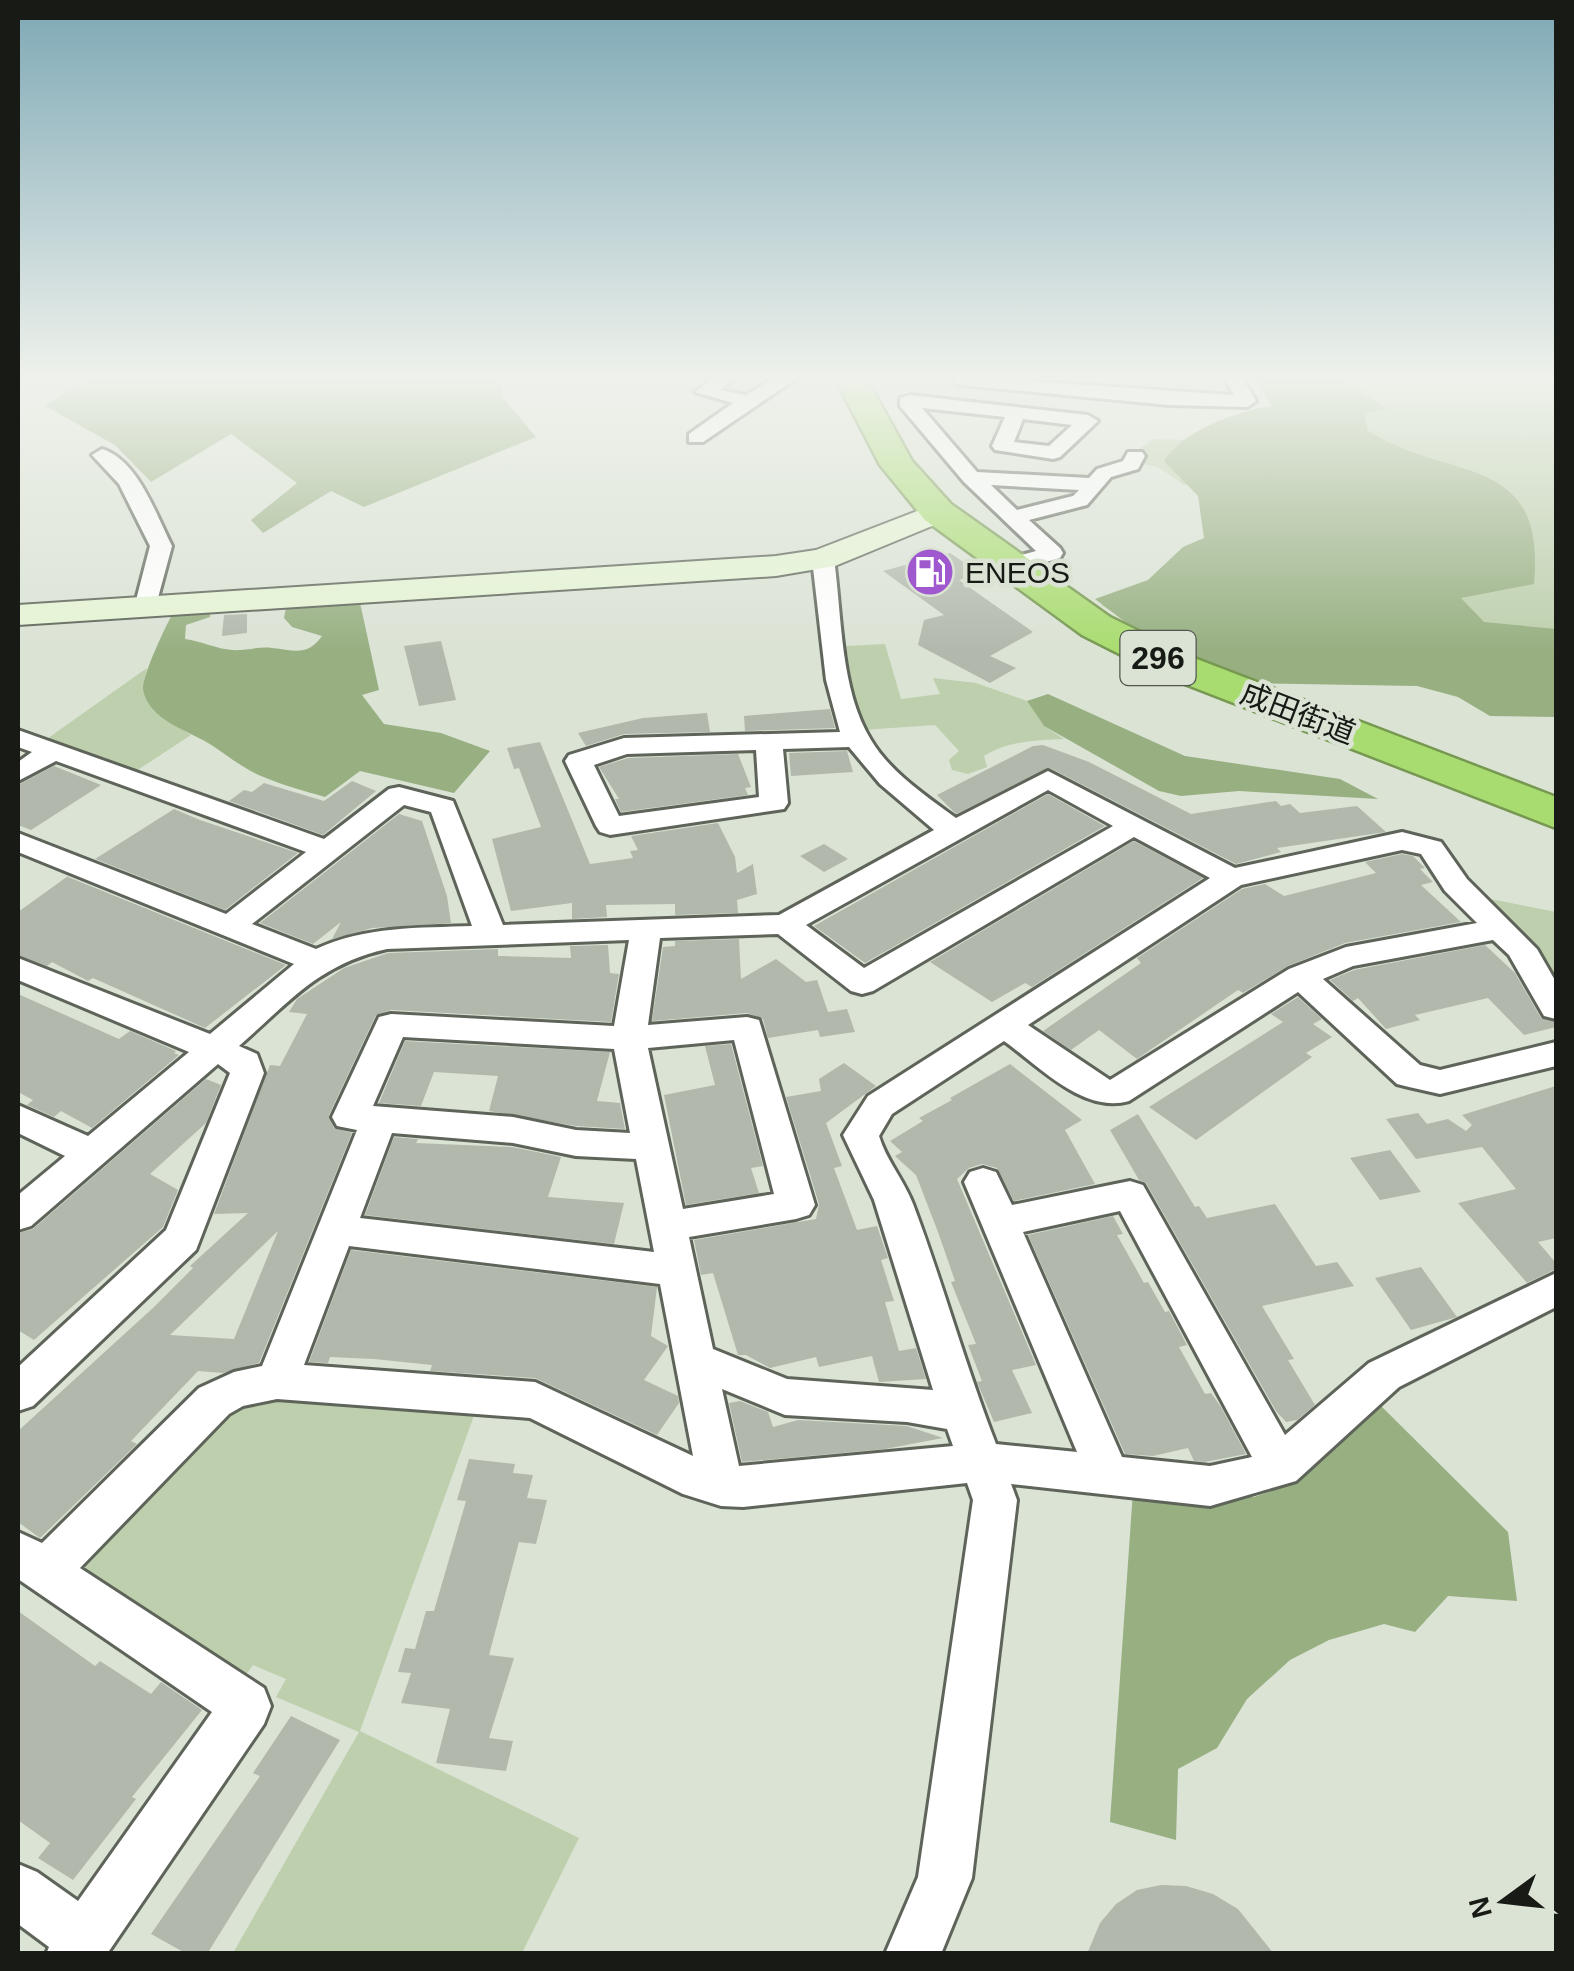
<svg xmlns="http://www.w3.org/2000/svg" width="1574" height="1971" viewBox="0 0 1574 1971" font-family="Arial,'Noto Sans JP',sans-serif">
<rect width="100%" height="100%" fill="#dbe3d5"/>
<path fill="#bdcfac" d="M1313 376H1556V641L1121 617 1101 605 1205 562 1250 483 1184 485 1158 467 1122 460 1154 439 1224 441Z
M885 644 901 699 940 694 933 678 976 683 1027 701 1044 726 1064 739C1036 740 1008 741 984 756L987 767 968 774 952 770 949 760 959 751 935 725 862 730 855 712 846 646Z
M147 668 143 685 158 714 191 735 133 773 44 741Z
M1485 898 1556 912V974L1548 973Z
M278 1395 476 1410 360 1731 579 1838 522 1953H233L359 1732 276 1697 286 1679 253 1665 244 1677 84 1571 89 1551 222 1414 244 1402Z"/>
<path fill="#97af81" d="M94 376H499L504 399 536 437 364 507 331 491 263 533 251 520 297 483 231 434 151 482 115 445 45 406Z
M1254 376H1337L1386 408 1364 414 1368 431C1451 483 1546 451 1534 584L1461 598 1484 622 1556 629V717L1490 716 1458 697 1417 686 1247 683 1186 656 1129 625 1095 599 1148 580 1183 547 1204 538 1198 496 1164 461C1184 430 1237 411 1272 406Z
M359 598 379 690 362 695 384 724 441 733 490 751 454 793 360 771 325 797C305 791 285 786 266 778 245 770 231 758 213 746 191 731 148 721 143 689 142 676 166 625 174 611L210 609V617L186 625 185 639C201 641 217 649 232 650 245 651 259 646 272 648 294 650 307 657 322 636L292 627 284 618 287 602Z
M1048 694 1185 756 1340 779 1378 799 1239 791 1181 796 1159 791 1044 726 1027 701Z
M1376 1401 1508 1532 1517 1601 1448 1596 1415 1632 1384 1624 1329 1640 1290 1660 1247 1699 1217 1748 1178 1769 1176 1840 1110 1822 1133 1491 1254 1497 1292 1484 1312 1459Z"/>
<path fill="#b2b9ac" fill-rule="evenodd" d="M950 553 981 574 959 580 1033 632 990 656 1016 668 990 683 918 645 924 620 944 615 883 571Z
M247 614V633L222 636 224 615Z
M441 641 456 700 419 706 404 646Z
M830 709 835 728 745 731 744 716Z
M707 713 710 732 624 734 586 746 578 733 643 718Z
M540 742 590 864 633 858 630 851 638 850 631 836 718 823 735 857 737 873 753 864 757 894 737 900 738 913 675 915V904L606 905 607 917 572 919V903L511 911 492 839 541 827 519 768 514 769 507 748Z
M1043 745 1089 762 1191 814 1276 801 1281 806 1290 804 1300 813 1357 806 1386 832 1277 848 1281 852 1236 864 1050 768 956 814 937 795 1033 746Z
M847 751 853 772 791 776 789 753Z
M738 754 751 787 745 788 748 795 621 812 615 799H619L599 767 628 758Z
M54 766 101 785 31 830 18 825V785Z
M352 781 376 791 323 835 229 801 244 790 252 792 264 783 324 801Z
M1048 794 1105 826 865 963 814 926Z
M174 809 200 820 298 853 225 910 95 859Z
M399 814 422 821 447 896 451 923 372 928 332 939 341 922 313 944 260 923Z
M1134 841 1203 878 1032 987 1025 983 992 1002 930 962Z
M824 844 848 859 824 872 800 856Z
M1402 854 1413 856 1425 868 1420 869 1433 882 1421 885 1461 922 1345 943 1288 966 1243 993 1238 990 1137 1059 1099 1030 1071 1050 1043 1031 1141 963 1137 958 1242 889 1265 884 1284 896 1376 873 1365 862Z
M68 876V877L286 965 205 1028 93 978 88 981 52 962 47 966 18 955V912Z
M739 939 741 979 776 959 806 982 817 980 828 1012 847 1009 855 1032 820 1037 818 1030 768 1038 763 1019 747 1013 652 1021 663 947 675 946V941Z
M608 945 610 973 619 974 611 1022 391 1010 376 1015 329 1115 334 1128 352 1133 259 1363 223 1373 198 1371 131 1441 137 1444 40 1538 18 1522V1431L154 1307 193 1268 190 1266 248 1213 214 1214 270 1065 280 1066 307 1014 289 1012 297 999 344 968 388 953 498 949V956L571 958 570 946ZM278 1231 234 1339 170 1335Z
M1485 945 1515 973 1541 1018 1556 1022V1027L1524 1035 1488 998 1415 1015 1420 1020 1386 1029 1358 998 1353 1001 1330 980 1354 970Z
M18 994 119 1039 130 1031 176 1051 174 1053 179 1055 92 1128 61 1111 54 1117 27 1105 33 1100 18 1092Z
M1298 997 1322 1019 1313 1024 1332 1037 1306 1053 1312 1057 1196 1140 1149 1107 1283 1022 1271 1014Z
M405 1041 610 1052 597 1101 620 1103 625 1129 576 1126 489 1111 498 1076 434 1072 421 1106 379 1103Z
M731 1044 763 1166 751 1168 759 1193 686 1205 664 1095 715 1085 705 1046Z
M844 1063 876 1086 826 1123 842 1166 834 1168 857 1230 877 1226 888 1258 881 1260 894 1301 885 1302 899 1351 916 1348 926 1379 879 1382 872 1356 819 1367 816 1357 770 1368 746 1355H738L713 1273 701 1275 694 1240 816 1219 819 1204 786 1097 821 1091 819 1079Z
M1010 1064 1082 1120 1065 1130 1095 1184 1014 1201 997 1168 982 1164 969 1168 957 1179 1036 1365 1012 1370 1032 1413 994 1422 977 1382 982 1381 968 1345 976 1344 951 1282 955 1281 938 1232 916 1175 895 1156 902 1152 890 1141 923 1121 919 1118 952 1100 950 1098Z
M206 1079 221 1085 206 1123 150 1174 178 1190 163 1227 34 1340 18 1330V1233L33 1229Z
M1556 1086V1238L1538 1242 1556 1263V1269L1527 1283 1458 1203 1516 1189 1482 1147 1416 1159 1386 1119 1418 1113 1427 1124 1448 1119 1466 1131 1472 1125 1462 1115Z
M1138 1114 1195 1207 1199 1206 1207 1218 1275 1204 1316 1266 1337 1262 1354 1286 1262 1306 1294 1359 1288 1360 1315 1405 1297 1420 1286 1422 1276 1411 1146 1183 1139 1180 1110 1130Z
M394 1137 418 1139 416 1143 512 1147 561 1157 548 1197 624 1203 614 1244 365 1215Z
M1390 1150 1421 1192 1380 1200 1350 1158Z
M1113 1216 1123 1234 1117 1235 1144 1283 1148 1282 1165 1312 1169 1311 1187 1345 1179 1347 1205 1394 1211 1393 1221 1407 1246 1454 1205 1462 1194 1461 1188 1448 1153 1456 1125 1454 1028 1235Z
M351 1250 657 1287 651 1336 668 1346 644 1380 678 1396 679 1403 657 1435 535 1378 430 1371 432 1365 374 1359 330 1357 328 1363 309 1362Z
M1421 1267 1457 1317 1411 1330 1375 1278Z
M740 1401 768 1412 773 1427 798 1420 907 1426 943 1438 885 1449 742 1462 729 1403Z
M469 1459 515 1464 513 1473 533 1475 527 1498 547 1500 536 1544 519 1542 489 1655 514 1658 489 1738 513 1741 506 1771 436 1763 450 1709 401 1703 411 1673 398 1672 405 1648 415 1649 426 1611H434L466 1501 457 1500Z
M18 1611 95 1666 100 1661 151 1694 161 1682 202 1710 132 1797 136 1799 73 1880 38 1858 50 1843 18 1820Z
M291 1716 340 1740 207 1954H187L151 1934 260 1776 253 1773Z
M1161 1885 1186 1886 1213 1894 1238 1909 1274 1954H1087L1100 1923 1116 1904 1137 1890Z"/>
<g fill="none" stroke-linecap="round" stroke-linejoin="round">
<g stroke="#5e6459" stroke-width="6">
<path id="street" d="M716 376H738L720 390 746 395 777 376H800L703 442H689V434L733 403 695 392Z
M955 376 1234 395 1223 376H1241L1256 401 1247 407 1169 405 962 385 956 384Z
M910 395 1088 415 1098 421 1060 457 1053 459 995 450 992 446 1005 417 922 408 977 472 1089 478 1097 469 1123 461 1128 452H1142L1145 456 1138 469 1111 477 1087 505 1029 520 1060 548 1063 553 1060 558 1011 572 1003 570 1000 565 1003 560 1036 551 964 482 900 406V398ZM1023 419 1072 425 1049 446 1014 442ZM991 485 1079 490 1073 496 1017 510Z
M102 449C138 460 156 515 172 546L155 609H139L135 604 150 546 119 484 92 455Z
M823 552 834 559C842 616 840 690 871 740 890 772 926 796 956 818L1048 771 1235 868 1402 832 1441 842 1467 879 1537 949 1556 982V1019L1544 1016 1509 955 1493 940 1353 966 1323 979 1420 1065 1440 1070 1556 1042V1066L1440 1094 1409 1087 1397 1084 1298 992 1129 1101C1083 1114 1039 1066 1004 1041L892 1114 879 1136C886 1160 904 1180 913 1204 943 1283 965 1365 996 1444L1077 1452 964 1182 970 1172 983 1168 996 1172 1012 1205 1130 1181 1143 1185 1285 1435 1369 1363 1556 1273V1307L1399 1387 1296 1481 1210 1506 1011 1484 1017 1500 972 1878 941 1954H885L918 1877 973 1500 967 1483 743 1507 721 1506 683 1494 530 1418 277 1399 243 1406 229 1414 80 1568 264 1688 271 1706 264 1724 107 1954H46L49 1947 18 1924V1864L37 1872 78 1901 212 1712 18 1579V1532L42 1543 199 1388 234 1372 262 1366 357 1130 337 1126 332 1117 379 1017 391 1014 614 1026 629 940 387 949C319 964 289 1002 239 1046L257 1054 264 1073 196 1250 33 1406 18 1411V1367L166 1230 230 1073 218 1064 31 1226 18 1230V1195L65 1156 18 1133V1105L88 1136 189 1052 18 980V958L210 1034 294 964 18 852V833L226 914 306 852 56 761 18 781V762L32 752 18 747V730L324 839 389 789 399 787 453 801 503 925 779 915 934 830 880 784 849 747 783 749 788 803 784 809 610 835 600 832 596 826 565 761 569 755 624 738 840 732 826 680 812 559ZM756 750 759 797 619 816 594 765 627 754ZM1048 790 1113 826 864 968 806 925ZM404 805 431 812 472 926C419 928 365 926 316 949L252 924ZM1134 837 1210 878 868 1096 843 1135 874 1200 933 1390 787 1379 713 1349 689 1237 796 1219 809 1215 815 1205 759 1020 747 1017 648 1025 660 938 778 934 851 991 862 994 873 991ZM1402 850 1421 854 1445 891 1477 923 1346 947 1289 969 1110 1080 1028 1025 1241 885ZM403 1037 614 1049 630 1133 576 1130 513 1117 373 1106ZM734 1040 774 1194 683 1209 648 1048ZM392 1133 513 1143 576 1156 636 1159 654 1252 360 1218ZM1120 1211 1252 1457 1210 1466 1122 1457 1023 1232ZM349 1246 660 1284 693 1456 535 1382 304 1365ZM722 1389 785 1415 907 1422 947 1429 953 1446 739 1466Z"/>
</g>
<g stroke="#5e6459" stroke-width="4">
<path id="secondary" d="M938 503 949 505 954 512 949 519 835 566 776 576 18 625V605L776 556 816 550Z"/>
</g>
<g stroke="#769850" stroke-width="5">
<path id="highway" d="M834 376H865L912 461 951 504 1110 617 1189 656 1556 797V828L1159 674 1082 635 925 520 880 465Z"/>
</g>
<use href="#street" fill="#fff" fill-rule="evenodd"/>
<use href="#secondary" fill="#e5f4d4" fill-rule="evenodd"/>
<use href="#highway" fill="#a9dc70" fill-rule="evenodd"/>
</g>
<linearGradient id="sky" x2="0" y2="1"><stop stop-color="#7da8b5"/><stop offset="0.58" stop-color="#eff2ec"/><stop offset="1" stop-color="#eff2ec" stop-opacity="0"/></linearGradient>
<rect width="1574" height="652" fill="url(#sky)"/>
<defs>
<g id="fuel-disc" transform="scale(2.5)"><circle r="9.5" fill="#9f58cd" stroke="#dbe3d5"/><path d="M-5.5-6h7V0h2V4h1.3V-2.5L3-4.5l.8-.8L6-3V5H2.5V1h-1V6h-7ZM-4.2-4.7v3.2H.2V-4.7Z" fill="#fff"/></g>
</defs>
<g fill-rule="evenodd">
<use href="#fuel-disc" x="930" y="572"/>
</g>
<g text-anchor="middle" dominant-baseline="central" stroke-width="9" stroke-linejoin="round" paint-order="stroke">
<g font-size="30" fill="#171a15" stroke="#dbe3d5" text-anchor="start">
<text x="965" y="572">ENEOS</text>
</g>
<g font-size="30" fill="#171a15" stroke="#dbe3d5">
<text transform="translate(1298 713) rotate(21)">成田街道</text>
</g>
<rect fill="#dbe3d5" stroke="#52564f" stroke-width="2.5" x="1120.5" y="631" width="75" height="54" rx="8"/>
<g font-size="32" font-weight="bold" fill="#171a15">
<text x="1158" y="658">296</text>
</g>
</g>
<rect width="1574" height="1971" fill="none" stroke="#171a15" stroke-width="40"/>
<g transform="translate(1504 1901) rotate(255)" stroke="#dbe3d5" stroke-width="8" paint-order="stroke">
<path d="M0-8L18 38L0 25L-18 38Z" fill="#171a15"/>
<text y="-15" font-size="28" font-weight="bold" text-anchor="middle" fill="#171a15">N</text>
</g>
</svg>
